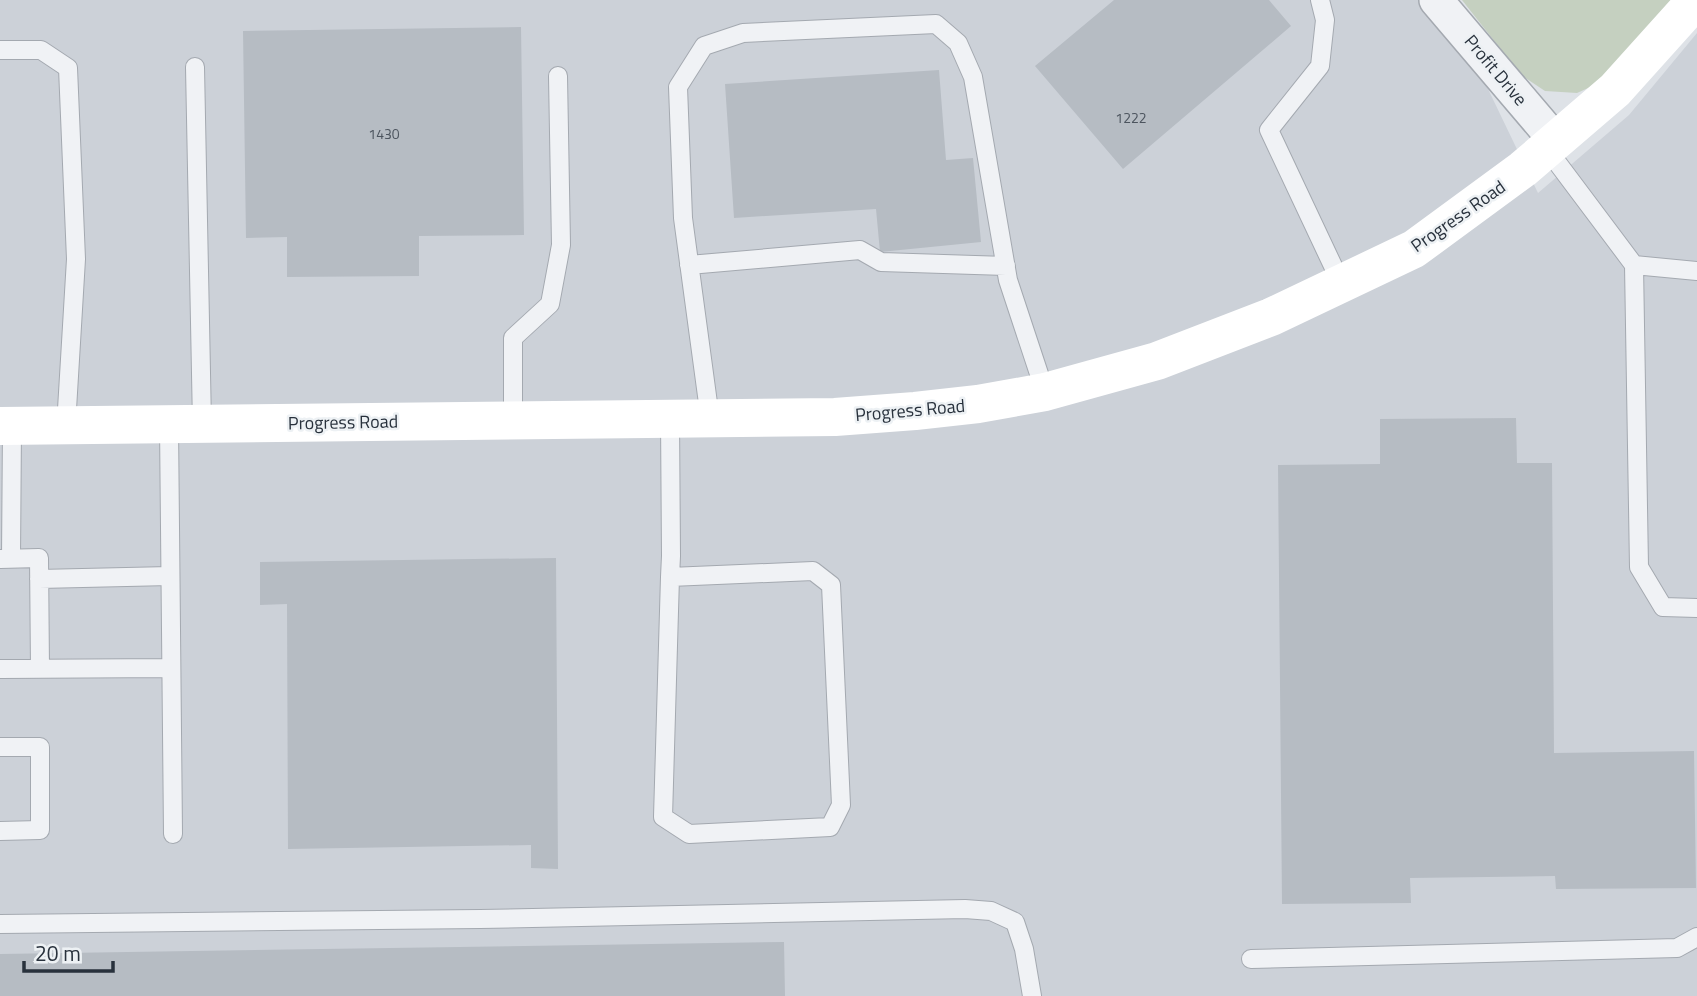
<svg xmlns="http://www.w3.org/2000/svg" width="1697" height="996" viewBox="0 0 1697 996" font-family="'Titillium Web',sans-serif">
<rect width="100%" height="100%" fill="#dee2e7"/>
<path fill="#ccd1d8" d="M0 0H1431L1463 37 1538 193 1629 115 1697 33V996H0Z"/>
<path fill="#c5d0c0" d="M1462 0H1674L1597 84 1577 93 1545 91 1521 75Z"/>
<path fill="#b6bcc3" d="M1114 0H1269L1291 26 1123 169 1035 66Z
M521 27 524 235 419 236V276L287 277V237L246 238 243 31Z
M939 70 946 160 973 158 981 242 880 252 876 209 734 218 725 84Z
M1516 418 1517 463H1552L1554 753 1694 751 1696 888 1556 889 1555 876 1410 878 1411 903 1282 904 1278 465 1380 464V419Z
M556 558 558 869 531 868V845L288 849 287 604 260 605V562Z
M784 942 785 996H0V954Z"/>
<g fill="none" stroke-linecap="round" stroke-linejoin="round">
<g stroke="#a4a9b0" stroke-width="20">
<path id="service" d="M1320 0 1325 20 1320 66 1269 130 1341 283
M0 50H41L68 68 76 259 66 426
M195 67 202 424
M1547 149 1634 265 1697 271
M689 265 860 250 881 262 1006 266
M1634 265 1639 567 1663 607 1697 608
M670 418 671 556 670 577 663 817 689 834 830 827 841 805 831 585 813 571 670 577
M710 418 683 218 678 87 704 46 743 33 936 24 958 43 973 77 1008 280 1045 392
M513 420V338L550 304 561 245 558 76
M169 425 173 834
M11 558 12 426
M0 559 39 558 40 669
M39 579 170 576
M0 669 171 668
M0 747H40V830L0 831
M0 924 480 919 965 909 991 911 1015 922 1024 949 1032 996
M1251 959 1677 948 1697 937"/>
</g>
<g stroke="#a4a9b0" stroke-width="36">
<path id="minor" d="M1436 0 1555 140"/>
</g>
<use href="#service" stroke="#f0f2f5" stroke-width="18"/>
<use href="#minor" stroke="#f0f2f5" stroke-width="33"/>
<path stroke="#fff" stroke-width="38" d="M0 426 835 417 915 411 978 404 1045 392 1157 361 1271 317 1414 249 1523 169 1615 90 1696 0"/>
</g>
<g text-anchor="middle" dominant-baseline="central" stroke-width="5" stroke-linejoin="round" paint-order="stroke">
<g font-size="14" fill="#4c545e">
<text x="1131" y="117">1222</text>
<text x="384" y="133">1430</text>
</g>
<g font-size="18" fill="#28313c" stroke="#edf1f4">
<text transform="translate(1496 70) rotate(50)">Profit Drive</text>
<text transform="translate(1458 216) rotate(-35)">Progress Road</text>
<text transform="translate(910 410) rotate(-5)">Progress Road</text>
<text transform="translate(343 422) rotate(-1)">Progress Road</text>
</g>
</g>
<path d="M24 961v10h89v-10" fill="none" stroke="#28313c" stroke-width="3.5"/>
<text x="35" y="961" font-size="21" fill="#28313c" stroke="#edf1f4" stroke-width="5" paint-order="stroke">20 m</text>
</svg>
